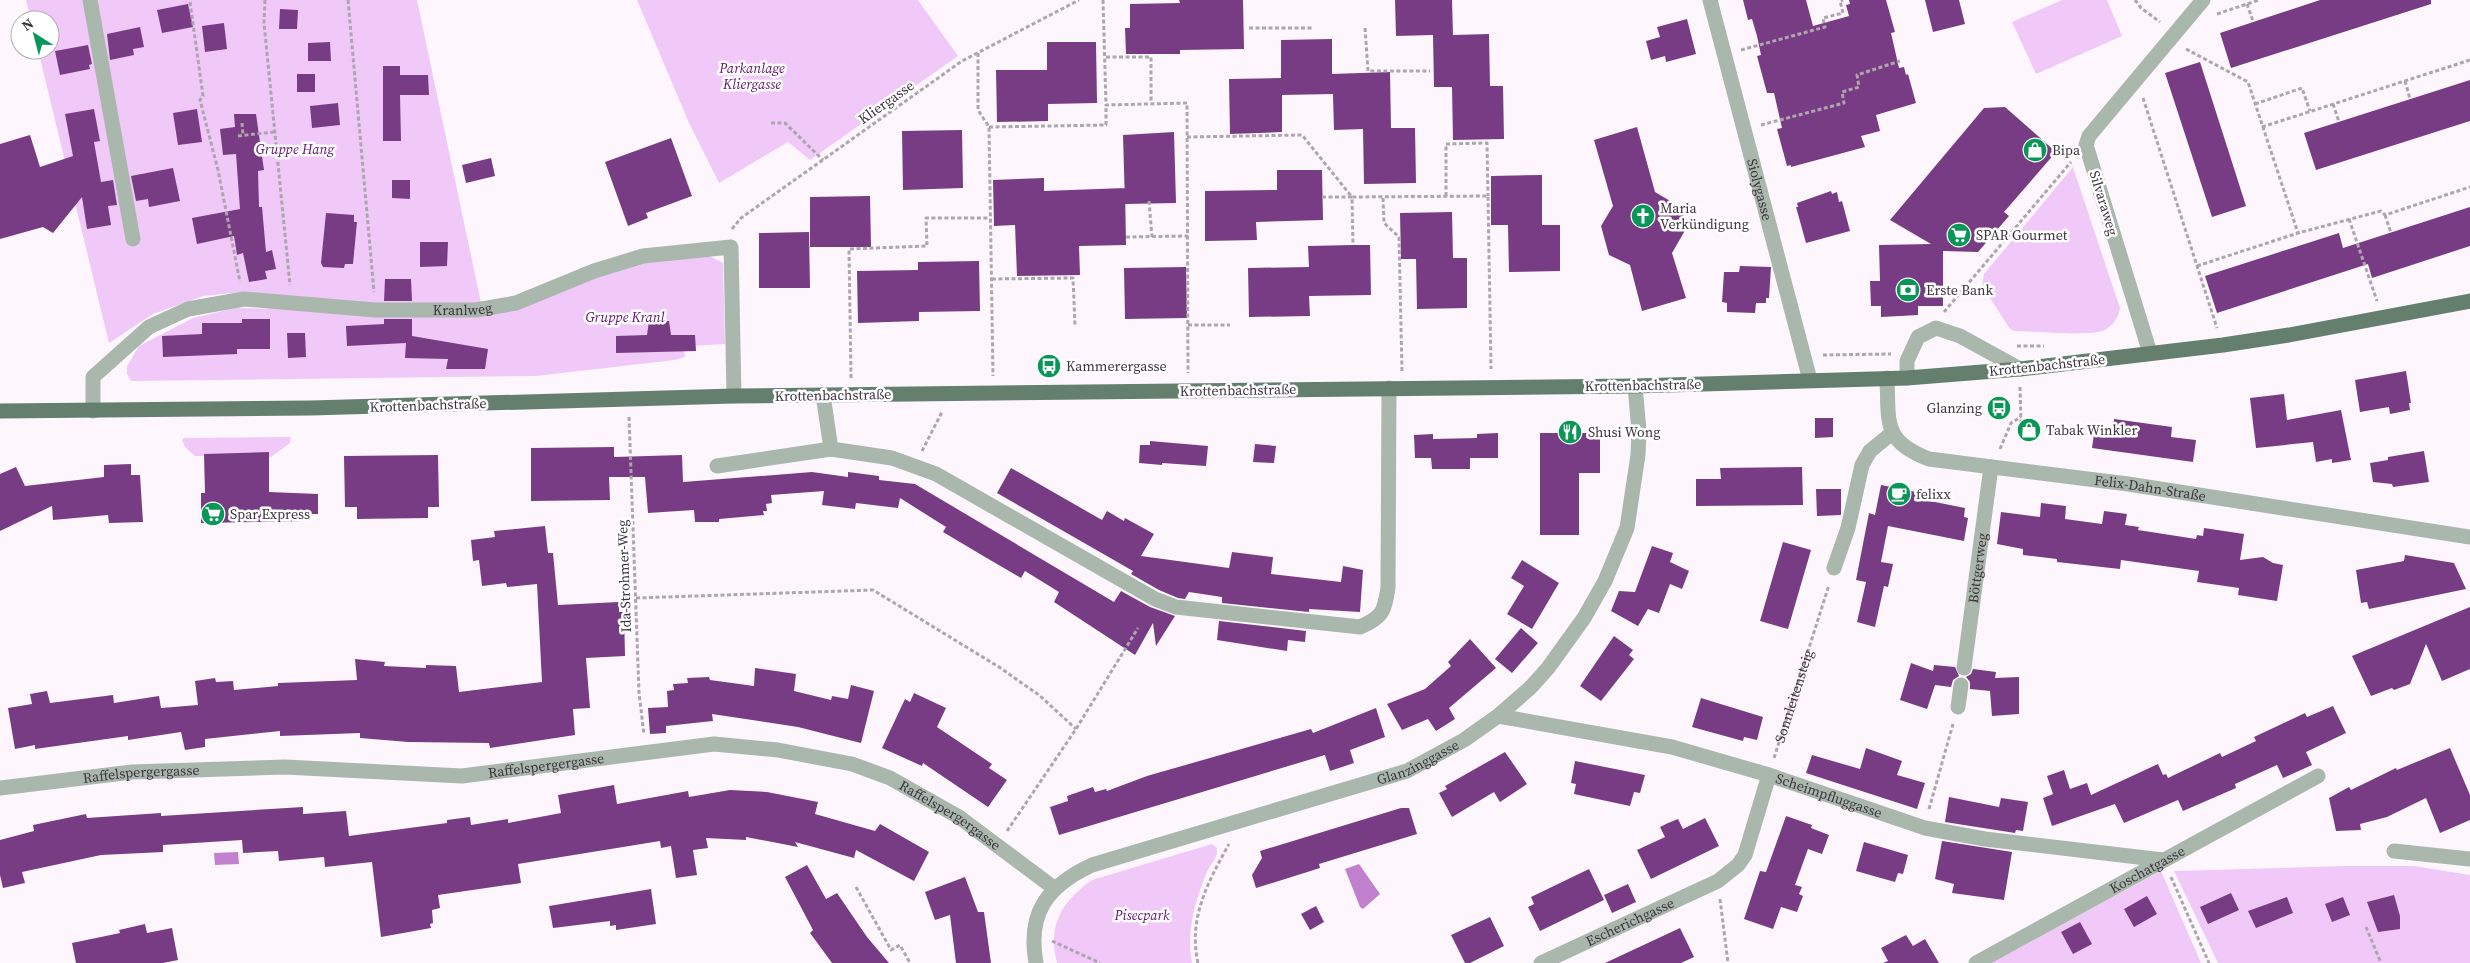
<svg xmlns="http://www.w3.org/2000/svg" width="2470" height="963" viewBox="0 0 2470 963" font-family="'Source Serif 4',serif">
<rect width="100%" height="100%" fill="#fdf7fd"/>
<path fill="#f0c9f8" d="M26 0H417L481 303 373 305 243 292 203 296 153 314 109 343 38 50H50V20H31Z
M637 0H918L958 56 810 160 788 142 719 183 689 123Z
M2062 0H2107L2122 36 2036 74 2012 22Z
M2073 167 2120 308C2119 317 2113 325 2105 330 2091 337 2032 331 2014 331L2010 329 1982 286 1984 274Z
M708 255 723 263 725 344 690 346 684 350 685 357 675 360 536 376 131 381 127 374V366L139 346 193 318 235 308 491 314 611 272 643 263Z
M291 437 290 443 271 457 195 456 185 447 182 440 184 438Z
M1212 844 1217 848C1218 859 1211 863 1207 872 1195 901 1186 932 1192 963H1057C1047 926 1062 901 1092 880Z
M2344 866H2414L2470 875V963H2218L2174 871Z
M2161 871 2201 963H1991Z"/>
<path fill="#c080cd" d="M238 852 239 864 215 865 214 853Z
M1359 864 1380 894 1363 909 1360 907 1345 869Z"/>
<path fill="#783c84" d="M1179 0H1243L1244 49 1180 50V54H1126L1125 28H1130V4L1180 3Z
M1395 0H1452L1453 35 1489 34 1490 86H1503L1504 139 1453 140 1452 87H1434L1433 35 1396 36Z
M1743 0H1806L1813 26 1849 16 1846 5 1850 4 1849 0H1886L1895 32 1891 33 1899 68 1904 67 1906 75 1908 74 1916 103 1876 115 1880 131 1861 136 1865 147 1791 167V165L1787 166 1777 129 1782 128 1774 93H1767L1757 56 1761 55 1757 36 1752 19 1748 20Z
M1925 0H1959L1965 24 1933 32Z
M2320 0H2431V4L2231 68 2220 33Z
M188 4 193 27 162 33 157 10Z
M280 9 298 10 297 29H279Z
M1687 19 1696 54 1666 62 1665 56 1651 60 1646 41 1660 37 1657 27Z
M224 23 227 49 205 52 202 26Z
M140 27 144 47 133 49 134 55 110 60 107 34Z
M1332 39V74L1390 72 1391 128H1415L1416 183 1364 184 1363 129 1334 130 1333 94 1282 95V132L1230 134 1229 79 1281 78V40Z
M330 42 331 61H308V43Z
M1047 42H1096L1097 103 1048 104V121L997 122 996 70H1047Z
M88 45 92 64 89 65 90 69 60 75 55 51Z
M2200 62 2246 206 2212 217 2165 73Z
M383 66H400V75H428L429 95H400L401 141H383Z
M297 74H315V92H297Z
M2470 80V121L2316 170 2304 133Z
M338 103 340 125 312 128 310 106Z
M2005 107 2056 152 2004 212 2009 216 1978 252 1943 251V306H1918V315L1881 317V306H1871L1870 281H1880L1879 245 1931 244 1890 220 1984 108Z
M94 109 100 141 94 142 101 182 113 180 117 205 108 206 111 225 87 229 82 197 53 233 43 227 0 239V144L30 135 40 167 73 156 65 114Z
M197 109 202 142 178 145 173 113Z
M234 114H256L264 170 258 171 259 207H262L266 252 272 250 276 269 265 271 267 279 249 282 243 253 237 255 234 236 197 244 192 218 240 209 236 154 223 155 220 129 235 127Z
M1637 127 1655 192 1682 208 1687 227 1672 253 1686 298 1642 311 1630 265 1609 255 1601 226 1613 206 1594 140Z
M962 130 963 188 903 190 902 131Z
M1174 132 1176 203 1125 204 1123 135Z
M671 138 692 196 646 213 648 218 628 226 605 162Z
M491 158 495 176 466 183 462 165Z
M173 168 180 201 149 207 148 199 136 201 131 176Z
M1277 170H1322L1323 220 1256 222 1257 240 1205 241V191L1277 190Z
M1542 175V225H1560V271L1509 272 1508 225H1491V176Z
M1044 178V191L1125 188 1126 245 1079 246 1080 275 1017 276 1015 225 994 226 993 180Z
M392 180H410V199L392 198Z
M1831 191 1832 194 1837 192 1839 202 1842 201 1850 231 1806 243 1796 207H1798L1797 203Z
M870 196 871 247H810V197Z
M2470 207V246L2372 278 2368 264 2217 313 2205 276 2339 233 2343 248Z
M1452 212 1453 258H1467V308L1417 309 1416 259H1401L1400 213Z
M326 213 354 215V222H357L353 264H345L344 268 323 267 321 263Z
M809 232 810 288H759V233Z
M420 242H448L447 266 420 267Z
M1353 245H1370L1371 295 1309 296 1310 316 1249 317 1248 268 1309 267 1308 246Z
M979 261 980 311 919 312V321L858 323 857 271 918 270V262Z
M1740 266 1771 267 1769 298H1766V303H1756L1755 313 1727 312V303L1722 302 1724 272H1739Z
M1186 267 1187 318 1125 319 1124 268Z
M385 279H411L412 301H384Z
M242 319H270V349H237V354L163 357 162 336 202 334V323H242Z
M384 319H412V336L488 349 485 369H446L448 359 405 358 406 343 347 346 346 326 384 324Z
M649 321H669L671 335H695L696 351 616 353V336L647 335Z
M287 333H305L306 357 288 358Z
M2406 371 2411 403H2409L2410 410 2390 414 2389 407 2360 412 2355 380Z
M2284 394 2287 420 2341 410 2351 460 2332 463V459L2316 462 2313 442 2256 448 2250 398Z
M1815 418H1833V437L1815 438Z
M2114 419 2172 427 2171 437 2196 440 2193 462 2092 448 2095 427 2113 429Z
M1562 426H1581V433H1600V473H1579V535H1540V433H1561Z
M1498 433V458H1470V469H1432L1431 458H1415L1414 435 1433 434V439L1477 438V434Z
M1150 441 1208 446 1206 466 1162 463V465L1139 463 1140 445H1150Z
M1255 444 1276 446 1274 463 1253 462Z
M614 447V457L682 455 683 482 812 472 848 477V472L879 476V480L915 484 1114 602 1121 591 1150 607 1175 616 1156 646 1153 623 1135 655 1054 602 1059 592 1025 571 1021 578 985 557 943 532 946 527 900 498 898 508 856 503 855 509 822 505 824 491 771 495 772 503 766 504 767 511H763L764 515 719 519V522H695L694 510 648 513 645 477H609L610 500 531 501V448Z
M2424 451 2429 482 2393 487 2392 484 2373 482 2370 463 2388 460V457Z
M269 452V492L318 494V514H307V521L201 523V493H205L204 454Z
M438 455 439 507H428V518L357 519V507H345L344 456Z
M131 464V475H140L143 522 109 523 108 515 53 520 52 506 0 531V474L16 467 25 486 104 477V465Z
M1802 467 1803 505 1696 506V479H1721L1720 468Z
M1011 468 1102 520 1107 511 1124 521 1125 518 1154 534 1141 556 1229 568 1232 552 1273 557 1271 574 1341 582 1343 566 1363 570 1360 612 1309 609V612L1222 603V597L1189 592 1185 599 1178 598 1159 590 1131 574 1133 571 997 493Z
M1881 485 1921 493 1920 499 1965 508 1964 517 1968 518 1964 541 1888 526 1881 562 1893 564 1888 587 1884 586 1875 627 1857 622 1866 582 1856 580 1869 513 1875 515Z
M1816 489H1841V515L1817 516Z
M2041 503 2066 506 2065 519 2102 524 2104 511 2127 514 2125 525 2139 527 2138 530 2196 539 2197 535 2203 536 2204 528 2244 534 2240 560 2263 557 2273 563 2283 565 2277 601 2238 595 2239 588 2197 582 2199 571 2121 560 2120 569 2057 562V559L2023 555V549L1997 544 2001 512 2040 517Z
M545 526 548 553H553L558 605 619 602V612H624L625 656 586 658 590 708 573 709 575 735 490 748 489 743 408 742 360 738V733L280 736V731L205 739V747L185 750 181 732 128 740V736L35 749V745L15 749 8 708 32 704 30 694 47 691 50 703 113 695 114 703 159 696 161 708 198 705 195 681 215 678 216 682 233 681 234 690 278 686V683L357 680 355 659 385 662 384 666 426 668V665L456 666 459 692 542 682 537 584 507 587 506 583 482 586 479 560 473 561 471 540 495 537 494 531Z
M1783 542 1811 550 1788 629 1760 621Z
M1652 546 1673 553 1670 562 1689 571 1682 589 1670 584 1659 613 1648 609 1638 626 1611 611 1619 591 1635 592Z
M2405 555 2454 563 2466 589 2369 609 2367 602 2361 603 2356 570 2404 561Z
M1522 560 1559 583 1532 629 1507 614 1524 586 1511 578Z
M2470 607V669L2442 681 2426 644 2410 684 2394 690 2392 688 2371 696 2352 656Z
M1219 621 1306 631 1305 642 1288 640 1287 651 1217 640Z
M1521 628 1538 643 1512 673 1495 659Z
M1614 636 1633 650 1629 655 1634 659 1601 701 1580 686Z
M1470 639 1496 668 1449 708 1455 719 1436 731 1428 719 1402 730 1387 704 1425 689 1451 666 1448 662Z
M1911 663 1933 671 1934 665 1955 667 1959 676 1953 680 1951 687 1935 685 1927 709 1900 700Z
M755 668 796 674 794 691 831 700 832 696 848 699 851 685 874 691 861 743 798 727 712 714 713 721 666 726V733L650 734 648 708 668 707 667 691 674 690 673 684 688 683 687 678 709 677 710 680 754 686Z
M1973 669 1996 672 1995 678 2019 677V714L1992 716 1990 691 1970 689V682L1966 677 1971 674Z
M914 693 946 708 937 727 992 764 989 768 1007 780 988 807 923 763 922 766 882 748 905 699 910 702Z
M1701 698 1763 717 1757 740 1744 737 1743 741 1692 727Z
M2333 706 2346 733 2306 752 2312 765 2283 778 2277 765 2235 784 2236 788 2183 811 2178 800 2124 823 2115 804 2052 826 2043 798 2053 794 2047 776 2064 770 2070 789 2087 783 2091 795 2158 764 2163 775 2166 774 2168 778 2220 753 2222 757 2256 741 2254 737 2305 713 2307 717Z
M1376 708 1385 737 1350 750 1354 763 1330 771 1325 755 1059 835 1050 807 1068 801 1067 796 1093 787 1095 792 1106 789 1107 791 1147 776 1311 729 1313 733Z
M1866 748 1902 761 1897 775 1925 783 1917 809 1806 773 1812 755 1860 769Z
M2450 748 2470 795V820L2440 833 2426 798 2387 817 2360 824 2361 830 2336 831 2329 798 2349 787 2351 790 2396 768 2397 770Z
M1505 752 1527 784 1500 802 1494 792 1452 817 1439 793 1447 789 1445 786Z
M1575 761 1645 775 1640 793 1634 792 1630 806 1574 794 1576 784 1571 783Z
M614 785 617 804 688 791 689 797 730 790 767 792 818 802 815 814 875 831 880 824 929 852 914 881 856 850 854 858 795 842 798 847 746 837V840L706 838 708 848 693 850 697 875 676 878 671 846 661 848 660 841 518 864 521 883 438 895 440 908 432 910 433 923 430 924 431 928 381 937 372 862 325 867 324 857 279 861 278 851 243 853 242 840 163 845V852L101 855 22 872 25 883 3 888 0 875V840L34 831 33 825 86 814 87 818 161 813V816L303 807V814L346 811 349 836 447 823V820L470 817 471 825 508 819V823L561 813 558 795Z
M1949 797 1999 807 2001 798 2028 802 2023 831 2016 830 2015 833 1945 822Z
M1401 808H1409L1417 834 1319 864 1320 868 1256 888 1252 875 1262 858 1260 851Z
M1786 816 1812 825 1811 828 1829 835 1822 854 1808 849 1795 885 1802 887 1799 894 1803 896 1797 912 1781 907 1773 929 1744 919 1760 871 1766 872Z
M1705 818 1719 846 1651 879 1637 850 1665 837 1660 827 1668 823 1678 819 1683 829Z
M1942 841 2012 852 2004 900 1952 893 1954 884 1935 879Z
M1864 842 1908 855 1903 874 1898 873 1895 882 1856 871Z
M807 865 826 899 837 893 867 937 889 963H832L810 933 813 930 785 877Z
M1589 869 1604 900 1540 931 1528 907 1534 904 1531 897Z
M965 877 978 912H984L991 963H956L950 915 935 920 925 892Z
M1628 884 1636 902 1612 913 1604 895Z
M651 889 656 924 616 930V925L610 926V921L553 928 549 906Z
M2231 893 2239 910 2208 924 2200 907Z
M2394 895 2400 916V929L2378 932 2367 902Z
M2147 896 2157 914 2134 927 2124 909Z
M2287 897 2293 913 2256 928 2248 911Z
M2343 897 2350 915 2332 922 2325 904Z
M1316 906 1324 922 1310 930 1301 914Z
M1490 917 1504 946 1470 963H1465L1451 935Z
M2080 922 2092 944 2073 954 2061 932Z
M145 924 147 933 172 928 178 960 163 963H76L72 943 120 933 119 930Z
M1680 928 1694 957 1681 963H1605Z
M1906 935 1913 946 1925 939 1939 963H1883L1888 961 1881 948Z"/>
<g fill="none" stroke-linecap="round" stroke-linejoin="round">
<g stroke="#ada6ae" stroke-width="3" stroke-dasharray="4 2.5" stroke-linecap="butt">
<path d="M265 0 264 23 290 285"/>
<path d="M348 0 374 292"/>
<path d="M1103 0 1106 105 1187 103 1188 373"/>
<path d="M2135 0 2141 8 2160 22"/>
<path d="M190 2 203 96 200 100 218 170 240 282"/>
<path d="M2247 4 2253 21"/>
<path d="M2217 14 2259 0"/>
<path d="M1249 28H1312"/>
<path d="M1365 28 1368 71H1430"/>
<path d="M2186 49 2248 82 2298 233"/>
<path d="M1741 50 1825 27 1823 18 1843 13 1840 1 1843 0"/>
<path d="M978 53V110L989 127 993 376"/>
<path d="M1106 57H1151V103"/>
<path d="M2405 81 2410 99"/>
<path d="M2143 98 2217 328"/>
<path d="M2255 104 2302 88 2310 111"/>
<path d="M2333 104 2339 122"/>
<path d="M242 123 243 135"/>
<path d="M771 123H785L823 160"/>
<path d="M1761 125 1844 103 1842 92 1859 87 1857 75 1900 61"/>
<path d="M989 127 1106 125V105"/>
<path d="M2262 127 2470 60"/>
<path d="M238 136 274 132"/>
<path d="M1187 137 1302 135 1352 197 1488 196 1491 369"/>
<path d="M1446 196V144L1487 143 1488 196"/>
<path d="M1322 197H1352L1353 245"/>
<path d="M1383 198 1384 223 1399 237 1402 371"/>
<path d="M1149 201 1152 237"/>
<path d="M2385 215 2391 233"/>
<path d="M2349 219 2377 301"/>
<path d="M732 229 741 218 962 61 1079 0"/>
<path d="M1126 237 1188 236"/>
<path d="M2197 266 2298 233 2381 211 2385 215 2470 187"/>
<path d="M992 279 1073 278 1075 325"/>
<path d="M1944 312 2071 162"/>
<path d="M1188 325H1230"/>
<path d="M2017 346H2044"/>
<path d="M1823 355 1891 354"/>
<path d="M851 378 849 249 927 246 926 218H990"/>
<path d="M2020 387 2021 422"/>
<path d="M629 417 639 693 644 735"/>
<path d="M2000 449 2011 423 2021 417"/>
<path d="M922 451 942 412"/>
<path d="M636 598 873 590 999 667 1039 695 1076 729"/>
<path id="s1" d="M1774 758 1829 585"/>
<path d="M1929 809 1953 724"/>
<path d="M1007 831 1076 729 1138 628"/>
<path d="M2171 877 2209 963"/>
<path d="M856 887 891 950 900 945 910 963"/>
<path d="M1720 899 1728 963"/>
<path d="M2366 927 2381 963"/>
<path d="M1052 941 1100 963"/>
<path d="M1198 963C1188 918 1208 882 1229 844"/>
</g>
<g stroke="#a9b7ad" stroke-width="15">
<path d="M90 0 133 239"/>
<path id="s2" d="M1710 0 1810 380"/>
<path d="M2150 353 2086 145 2089 136 2203 0"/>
<path id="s3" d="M1887 378C1889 422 1882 441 1929 459L2128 484 2470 537"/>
<path d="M1907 378V361L1918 337 1936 328 1960 336 2020 369"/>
<path d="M823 395 831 449 892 458 936 474 1155 599 1176 607 1360 627C1383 617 1384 612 1388 588L1389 388"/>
<path id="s4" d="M93 411V377L149 327 188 309 244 299 375 310H476L516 303 594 271 643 256 731 247 734 396"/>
<path d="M717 466 831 449"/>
<path d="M1834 568 1848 528 1862 465 1870 451 1892 433"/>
<path id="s5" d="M1964 668 1991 467"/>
<path d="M1958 707 1961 685"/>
<path id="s6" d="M1498 716 1672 747 1769 775 1925 828 1985 839 2163 860"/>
<path id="s7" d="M0 788 132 772 285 767 462 776 714 744 778 750 852 764 890 778 959 817 1054 888"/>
<path d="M2394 851 2470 859"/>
<path id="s8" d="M1036 963C1027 913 1047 886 1092 865L1407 771 1464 740 1498 716 1531 687 1548 668 1584 618 1605 581 1627 528 1638 455 1639 431 1635 386"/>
<path id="s9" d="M1541 963 1718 881 1738 865 1745 855 1769 775"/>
<path id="s10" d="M1976 963 2318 776"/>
</g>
<path stroke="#657f6e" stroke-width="15" d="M0 411 311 408 734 396 1635 386 1907 378 2020 369 2223 345 2289 335 2470 301"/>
</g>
<defs>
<g id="shop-disc" transform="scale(1.25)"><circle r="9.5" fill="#099757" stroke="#fff"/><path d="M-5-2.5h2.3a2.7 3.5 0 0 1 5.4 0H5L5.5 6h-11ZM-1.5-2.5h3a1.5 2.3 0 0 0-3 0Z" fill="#fff"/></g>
<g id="church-disc" transform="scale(1.25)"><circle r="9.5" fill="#099757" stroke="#fff"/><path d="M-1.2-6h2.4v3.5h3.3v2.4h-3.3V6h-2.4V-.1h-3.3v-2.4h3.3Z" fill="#fff"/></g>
<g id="supermarket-disc" transform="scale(1.25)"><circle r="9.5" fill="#099757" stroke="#fff"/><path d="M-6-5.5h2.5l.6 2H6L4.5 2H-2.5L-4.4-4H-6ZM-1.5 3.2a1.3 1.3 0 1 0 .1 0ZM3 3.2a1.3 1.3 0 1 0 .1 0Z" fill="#fff"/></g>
<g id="bank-disc" transform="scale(1.25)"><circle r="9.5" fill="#099757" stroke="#fff"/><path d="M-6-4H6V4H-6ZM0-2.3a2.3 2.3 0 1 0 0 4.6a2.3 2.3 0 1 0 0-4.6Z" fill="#fff"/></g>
<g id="bus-disc" transform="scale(1.25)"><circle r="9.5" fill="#099757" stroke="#fff"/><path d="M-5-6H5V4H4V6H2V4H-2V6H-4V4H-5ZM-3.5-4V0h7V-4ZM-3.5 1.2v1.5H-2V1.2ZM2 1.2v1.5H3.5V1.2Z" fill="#fff"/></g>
<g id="restaurant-disc" transform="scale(1.25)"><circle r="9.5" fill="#099757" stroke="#fff"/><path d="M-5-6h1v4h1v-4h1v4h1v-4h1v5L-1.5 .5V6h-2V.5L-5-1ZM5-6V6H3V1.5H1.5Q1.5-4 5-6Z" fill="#fff"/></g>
<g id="cafe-disc" transform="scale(1.25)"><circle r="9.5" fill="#099757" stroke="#fff"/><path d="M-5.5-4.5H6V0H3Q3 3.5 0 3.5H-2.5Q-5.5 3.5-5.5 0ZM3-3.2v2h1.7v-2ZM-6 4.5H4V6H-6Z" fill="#fff"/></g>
</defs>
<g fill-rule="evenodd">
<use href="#shop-disc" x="2035" y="150"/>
<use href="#church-disc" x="1643" y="216"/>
<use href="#supermarket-disc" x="1959" y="235"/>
<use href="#bank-disc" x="1908" y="290"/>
<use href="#bus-disc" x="1049" y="366"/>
<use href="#bus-disc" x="1999" y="408"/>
<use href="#shop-disc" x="2029" y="430"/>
<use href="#restaurant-disc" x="1570" y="432"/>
<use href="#cafe-disc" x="1899" y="494"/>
<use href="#supermarket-disc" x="213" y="514"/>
</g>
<g text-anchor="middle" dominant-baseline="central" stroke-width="5" stroke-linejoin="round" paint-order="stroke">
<g font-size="14" font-style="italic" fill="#621171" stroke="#fff">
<text x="752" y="68">Parkanlage<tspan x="752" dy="16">Kliergasse</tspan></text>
<text x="295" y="149">Gruppe Hang</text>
<text x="625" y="317">Gruppe Kranl</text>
<text x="1142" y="915">Pisecpark</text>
</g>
<g font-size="14" fill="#3d333e" stroke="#fff">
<text transform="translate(886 102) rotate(-35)">Kliergasse</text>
<text stroke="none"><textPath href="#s2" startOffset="196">Siolygasse</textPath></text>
<text transform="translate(2104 203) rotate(73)">Silvaraweg</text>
<text stroke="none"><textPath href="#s4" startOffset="428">Kranlweg</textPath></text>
<text transform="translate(2047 365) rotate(-6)">Krottenbachstraße</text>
<text transform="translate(1643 385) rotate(-1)">Krottenbachstraße</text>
<text transform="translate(1238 390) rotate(-1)">Krottenbachstraße</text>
<text transform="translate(833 395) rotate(-1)">Krottenbachstraße</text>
<text transform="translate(428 405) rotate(-2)">Krottenbachstraße</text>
<text stroke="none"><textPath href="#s3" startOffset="324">Felix-Dahn-Straße</textPath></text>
<text stroke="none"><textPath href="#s5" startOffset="101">Böttgerweg</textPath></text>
<text transform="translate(624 576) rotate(-92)">Ida-Strohmer-Weg</text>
<text stroke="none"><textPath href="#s1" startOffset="65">Sonnleitensteig</textPath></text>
<text stroke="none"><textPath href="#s8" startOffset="466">Glanzinggasse</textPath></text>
<text stroke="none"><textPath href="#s7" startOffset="548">Raffelspergergasse</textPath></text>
<text stroke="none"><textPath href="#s7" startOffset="142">Raffelspergergasse</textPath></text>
<text stroke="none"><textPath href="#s6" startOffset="341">Scheimpfluggasse</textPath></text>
<text stroke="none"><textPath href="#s7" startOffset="968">Raffelspergergasse</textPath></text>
<text stroke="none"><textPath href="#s10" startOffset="195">Koschatgasse</textPath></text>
<text stroke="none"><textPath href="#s9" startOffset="98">Escherichgasse</textPath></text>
</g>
<g font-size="14" fill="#3d333e" stroke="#fff" text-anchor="start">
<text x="2052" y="150">Bipa</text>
<text x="1660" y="208">Maria<tspan x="1660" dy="16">Verkündigung</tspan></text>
<text x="1976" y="235">SPAR Gourmet</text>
<text x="1926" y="290">Erste Bank</text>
<text x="1066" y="366">Kammerergasse</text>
<text x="1982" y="408" text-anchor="end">Glanzing</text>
<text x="2046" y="430">Tabak Winkler</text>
<text x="1588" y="432">Shusi Wong</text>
<text x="1916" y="494">felixx</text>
<text x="230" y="514">Spar Express</text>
</g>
</g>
<g transform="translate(35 35) rotate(324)"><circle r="24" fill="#ffffff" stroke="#b1adb2"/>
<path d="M0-4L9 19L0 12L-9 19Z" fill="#099757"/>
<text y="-8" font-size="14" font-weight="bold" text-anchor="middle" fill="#3d333e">N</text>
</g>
</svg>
